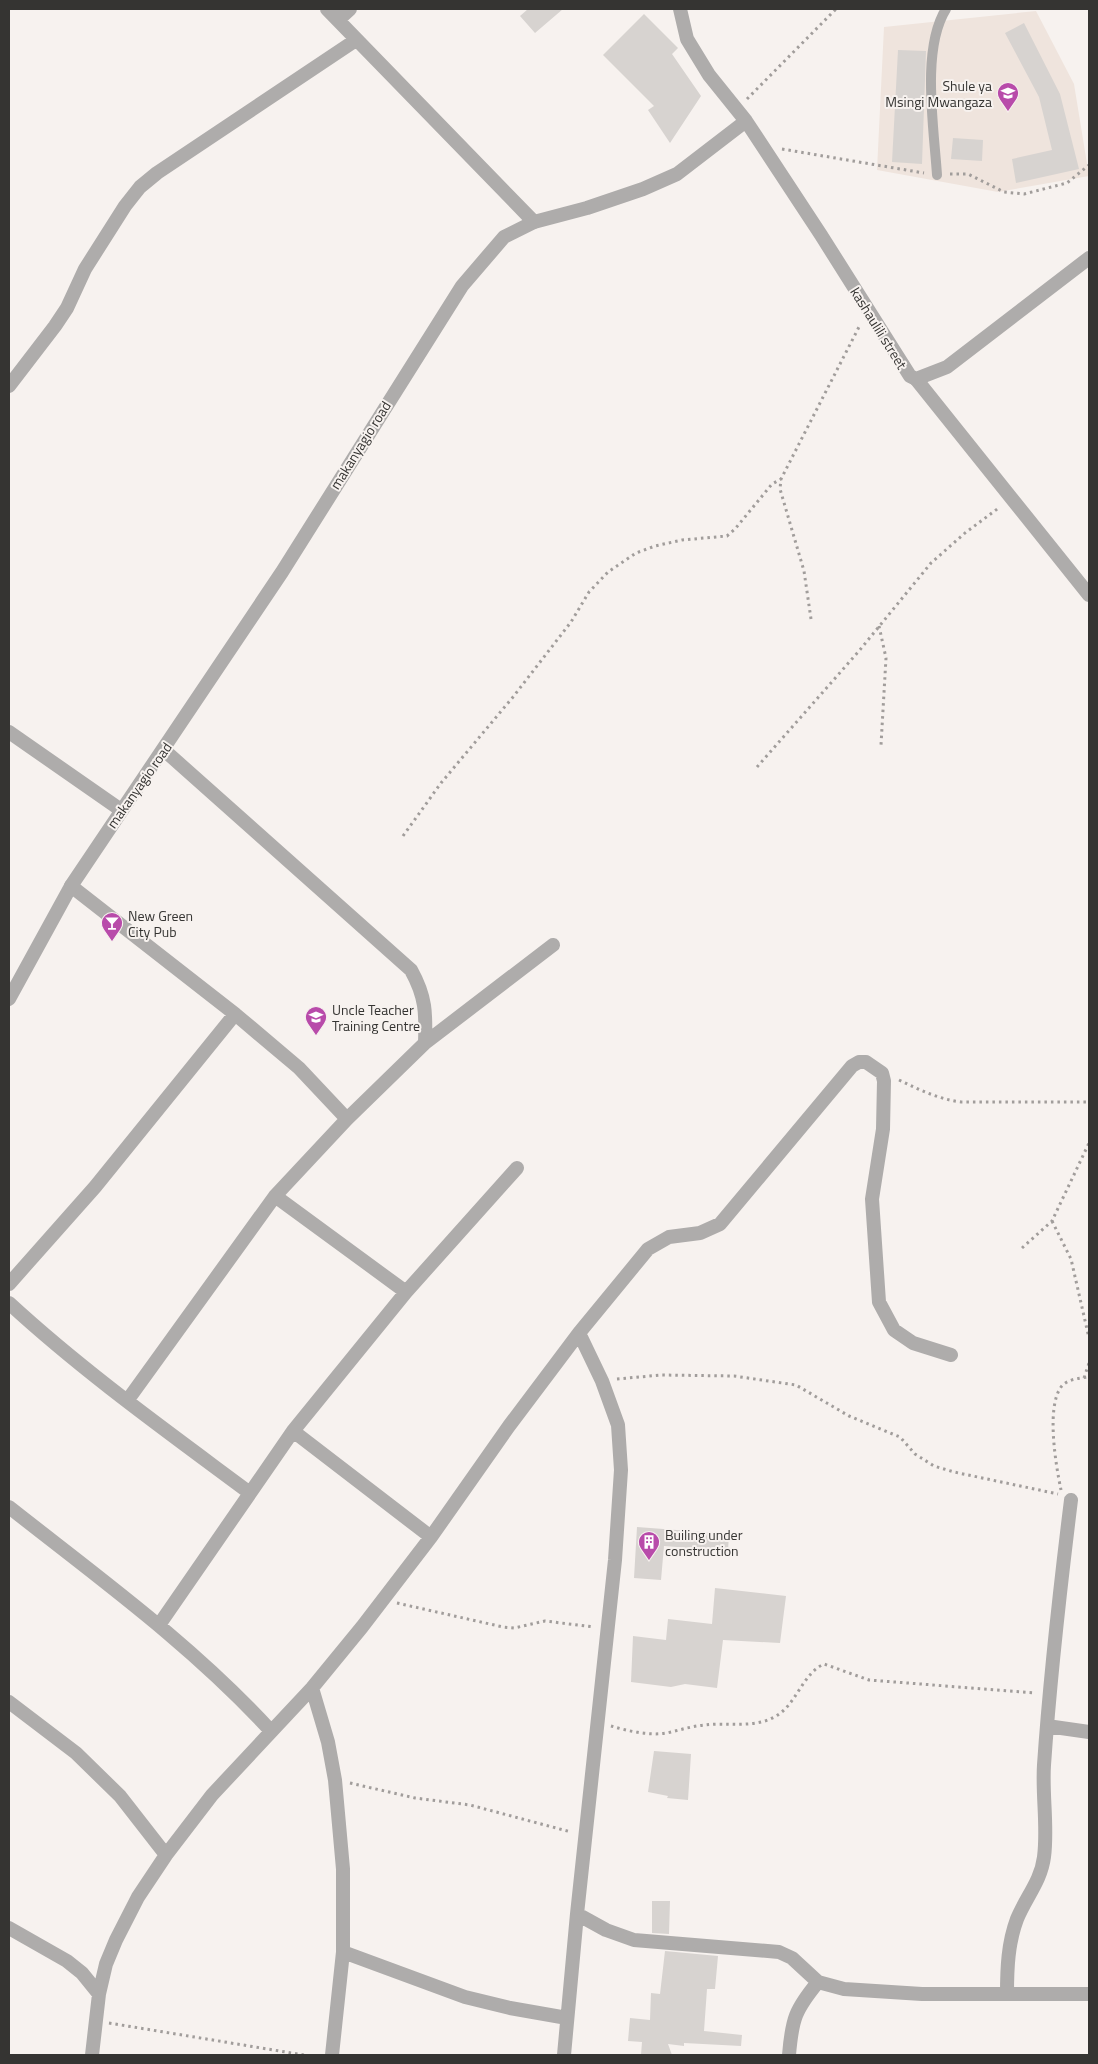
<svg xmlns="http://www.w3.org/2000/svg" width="1098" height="2064" viewBox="0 0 1098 2064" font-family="'Titillium Web',sans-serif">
<rect width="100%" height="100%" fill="#f7f2ef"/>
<path fill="#efe4dd" d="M1036 11 1074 84 1089 176 998 192 877 170 884 27Z"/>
<path fill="#d7d3d0" d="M528 9H563L535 33 520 16Z
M644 14 678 48 672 54 701 96 670 143 648 110 654 106 603 55Z
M1024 23 1060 94 1079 169 1016 183 1012 159 1052 150 1039 97 1005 33Z
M898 50 926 51 922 164 892 162Z
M953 138 983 140 982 161 951 159Z
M637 1527 729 1534 728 1551 664 1546 661 1580 634 1578Z
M715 1588 786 1596 780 1643 723 1640 717 1688 685 1684 671 1687 631 1682 633 1636 666 1640 668 1619 712 1624Z
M654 1751 691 1754 688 1800 667 1798 668 1796 648 1792Z
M652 1901H670L669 1934 652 1933Z
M665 1951 718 1956 715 1989H707L704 2031 742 2035 741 2046 684 2043V2046L668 2044 672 2055H641L642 2042 628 2041 630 2018 650 2020 651 1993 660 1994Z"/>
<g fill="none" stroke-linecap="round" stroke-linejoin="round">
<path stroke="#a19d9b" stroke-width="3" stroke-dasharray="2.5 4" stroke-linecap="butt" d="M747 99 836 9
M782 149 924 173
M950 174H968L1004 192 1024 194 1067 183 1089 165
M811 619 804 571 780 489 781 479 860 325
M879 626 886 658 881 745
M757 767 859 651 931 563 965 533 1000 507
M403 836 441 783 513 697 571 622 589 592 608 572 636 553 655 546 682 540 727 536 735 529 772 484 781 479
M899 1080C920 1090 938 1099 961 1102H1089
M1052 1221 1071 1259 1089 1338
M1022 1248 1052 1221 1089 1143
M1084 1378 1089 1363
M617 1379 661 1375 734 1376 796 1385 849 1416 900 1437 915 1454 934 1466 954 1472 1058 1494
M1061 1490C1056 1466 1046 1408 1061 1387 1067 1379 1080 1378 1089 1377
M397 1603 503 1627 514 1628 545 1621 594 1627
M611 1726C628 1731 649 1736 667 1733 680 1730 692 1726 705 1725 727 1722 755 1729 776 1716 797 1704 802 1674 824 1664L869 1680 1036 1693
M350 1783 415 1798 470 1805 571 1832
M109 2023 304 2055"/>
<path stroke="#aeacab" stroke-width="10" d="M937 175C934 128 921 49 946 9"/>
<path stroke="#aeacab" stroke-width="14" d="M327 9 534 222
M338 20 350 9
M916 379 1089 595
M9 386 55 326 67 308 85 269 125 206 140 187 157 173 356 40
M9 732 121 810
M164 750 411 970C426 997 426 1013 425 1043
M71 886 235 1014 299 1068 347 1119
M275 1196 406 1292
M9 1284 95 1187 235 1014
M9 1303C84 1372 168 1432 250 1493
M127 1401 275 1196 347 1119 425 1043 553 945
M293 1431 431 1537
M9 1507C99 1578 192 1645 270 1730
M159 1625 293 1431 406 1292 517 1168
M312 1688 328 1742 335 1780 343 1869V1952L332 2055
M9 1702 76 1753 120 1796 166 1855
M1047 1726 1089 1732
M577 1914 606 1930 634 1940 779 1952 792 1958 818 1982 844 1989 922 1994H1089
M9 1928 67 1961 82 1973 99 1994
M343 1952 465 1997 510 2008 567 2018
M1007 1994C1007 1968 1008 1943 1017 1919 1026 1897 1041 1881 1044 1857 1048 1827 1042 1795 1044 1765 1050 1677 1060 1589 1071 1500
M92 2055 99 1994 106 1964 116 1940 138 1897 166 1855 212 1795 312 1688 362 1627 431 1537 509 1426 579 1333 648 1249 669 1237 700 1233 720 1224 852 1066 859 1062H866L882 1073 884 1081 883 1129 872 1199 879 1302 894 1330 913 1343 951 1355
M564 2055 577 1914 615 1560 621 1470 618 1425 602 1381 579 1333
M789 2055C792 2019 795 2010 818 1982"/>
<path stroke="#aeacab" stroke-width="14" d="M680 9 687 39 709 75 746 121 821 235 910 376 916 379 947 367 1089 258
M9 999 71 886 282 572 462 286 504 237 534 222 587 208 643 189 677 174 746 121"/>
</g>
<defs>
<g id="school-pin" transform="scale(1.125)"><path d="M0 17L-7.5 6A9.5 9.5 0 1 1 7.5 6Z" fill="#b84baa" stroke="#f7f2ef"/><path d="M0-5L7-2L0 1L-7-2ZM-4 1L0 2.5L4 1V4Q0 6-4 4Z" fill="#fff"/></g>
<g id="bar-pin" transform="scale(1.125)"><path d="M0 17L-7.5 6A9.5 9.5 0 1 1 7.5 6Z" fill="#b84baa" stroke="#f7f2ef"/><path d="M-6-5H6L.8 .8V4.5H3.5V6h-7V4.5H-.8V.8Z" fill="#fff"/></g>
<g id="building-pin" transform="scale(1.125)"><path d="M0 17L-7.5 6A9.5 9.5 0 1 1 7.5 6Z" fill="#b84baa" stroke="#f7f2ef"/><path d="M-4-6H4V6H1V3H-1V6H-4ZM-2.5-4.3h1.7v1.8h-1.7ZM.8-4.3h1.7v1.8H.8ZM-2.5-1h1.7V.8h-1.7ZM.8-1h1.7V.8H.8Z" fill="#fff"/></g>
</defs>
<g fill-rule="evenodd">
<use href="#school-pin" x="1008" y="93"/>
<use href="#bar-pin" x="112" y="923"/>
<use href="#school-pin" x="316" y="1017"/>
<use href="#building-pin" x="649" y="1542"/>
</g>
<g text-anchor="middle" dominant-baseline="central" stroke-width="4" stroke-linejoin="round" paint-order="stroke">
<g font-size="14" fill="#353432" stroke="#f7f2ef" text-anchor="start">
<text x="992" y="85" text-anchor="end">Shule ya<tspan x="992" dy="16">Msingi Mwangaza</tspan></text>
<text x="128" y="915">New Green<tspan x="128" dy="16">City Pub</tspan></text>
<text x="332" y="1009">Uncle Teacher<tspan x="332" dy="16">Training Centre</tspan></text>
<text x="665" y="1534">Builing under<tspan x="665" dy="16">construction</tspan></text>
</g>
<g font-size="14" fill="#353432" stroke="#f7f2ef">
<text transform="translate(879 328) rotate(58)">kashaulili street</text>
<text transform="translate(360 445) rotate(-58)">makanyagio road</text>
<text transform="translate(139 785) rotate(-55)">makanyagio road</text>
</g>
</g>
<rect width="1098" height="2064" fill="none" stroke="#353432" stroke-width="20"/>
</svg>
